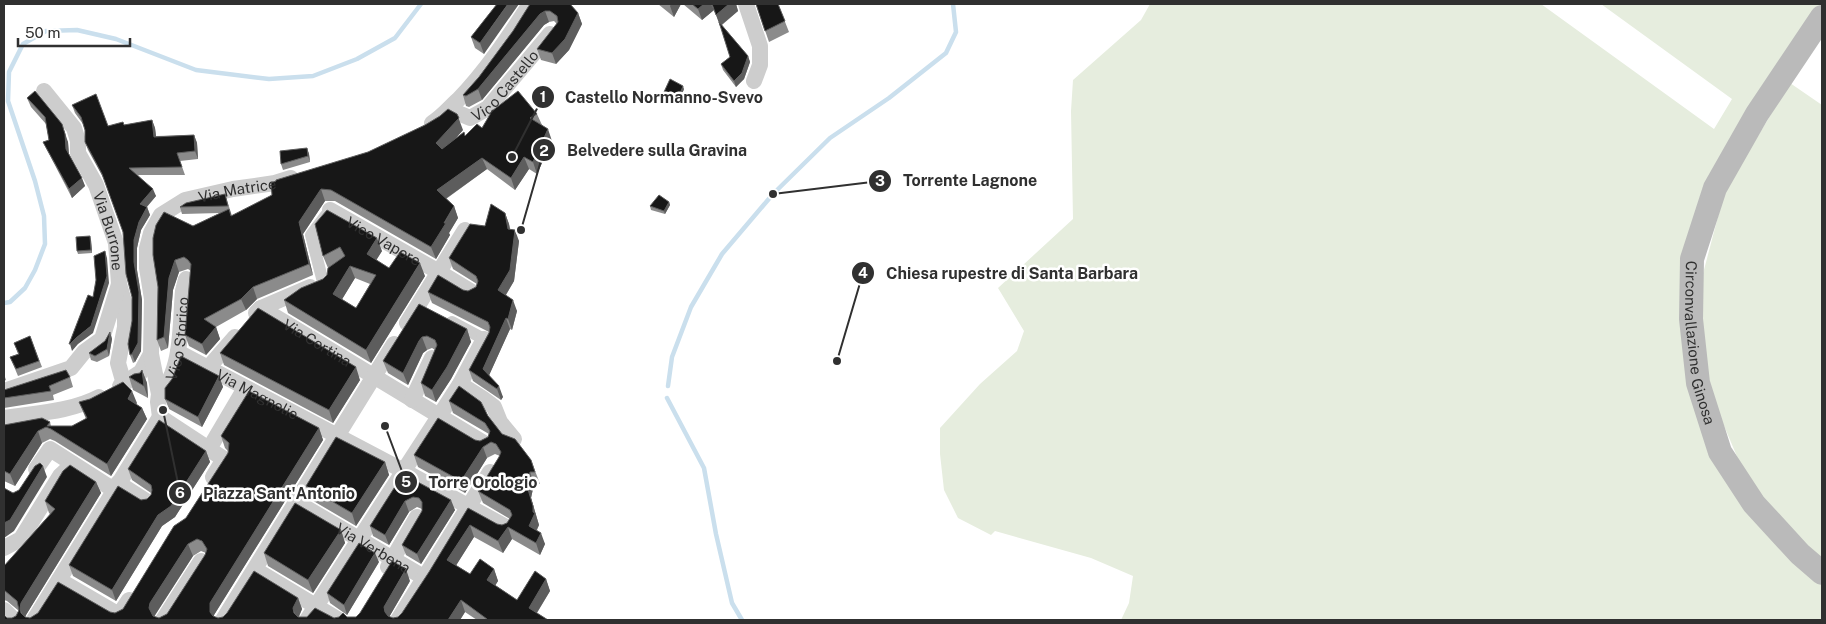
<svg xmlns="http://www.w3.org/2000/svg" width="1826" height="624" viewBox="0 0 1826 624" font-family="'Public Sans',sans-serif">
<rect width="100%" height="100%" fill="#fff"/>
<path fill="#e6edde" d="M1150 4H1541L1714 129 1732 99 1601 4H1822L1743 125 1705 199 1693 394 1822 583V620H1121L1129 603 1133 576 1091 558 995 531 991 535 958 518 944 490 940 454V428L980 384 1017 351 1024 331 998 288 1073 219 1071 111 1073 80 1141 20Z
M1790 83 1822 105V562L1747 480 1705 381 1700 285 1725 190Z"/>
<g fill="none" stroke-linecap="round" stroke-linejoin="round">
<path stroke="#cadfed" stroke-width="4.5" d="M4 303 10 302 25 288 35 270 45 244 44 216 35 181 8 101 9 72 23 44 46 31 77 30 116 39 196 70 269 79 313 76 357 59 395 38 421 4
M668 386 672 357 691 307 722 254 773 194 830 138 889 98 946 53 956 32 953 4
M667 398 704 468 716 534 732 603 742 620"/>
<path stroke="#cdcdcd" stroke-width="12" d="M323 282 311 235 326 215
M452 322 484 339"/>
<g stroke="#cdcdcd" stroke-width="16">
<path d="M746 4 760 46V65L754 81"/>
<path id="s1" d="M44 91 74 128 78 141V153L96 185 116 243 119 284 125 305V327L118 363 124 384"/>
<path id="s2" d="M449 109 470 118 488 108 550 34"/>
<path d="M432 123C442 117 449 108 458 100 486 71 508 38 530 4"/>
<path id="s3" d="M330 210 439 272 472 292"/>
<path id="s4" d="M261 308 484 443"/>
<path d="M256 313 261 308 310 287"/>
<path d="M407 323 465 230"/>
<path id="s5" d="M178 352 404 471 506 527"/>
<path d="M208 368 235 337"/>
<path d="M460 384 482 398 494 407 500 422 514 439"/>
<path d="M120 386 141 372 151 354"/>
<path d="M4 391 71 368 84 352 102 339 119 284"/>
<path id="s6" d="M159 394C183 372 180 322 183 291L186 279"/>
<path d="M412 400 432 358"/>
<path id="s7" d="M160 417 158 402 159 394 151 354 152 299 147 268V248L151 233 161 215 185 200 233 189 275 183 291 178"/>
<path d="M160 417 224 459 213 477"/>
<path d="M4 418C35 413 70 412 99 397"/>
<path d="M209 449 245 388"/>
<path d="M36 469 50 449 114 490"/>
<path d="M118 483 146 501"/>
<path id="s8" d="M296 502 425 578"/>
<path d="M4 548 21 539 60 476 73 464"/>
<path d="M388 567 417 517"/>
<path d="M256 570 339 620"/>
<path d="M59 580 119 615 129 600"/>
<path d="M4 610 14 620"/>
<path d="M34 620 160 417"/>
<path d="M163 620 201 561"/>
<path d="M223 620 394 344"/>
<path d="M307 620 460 384 484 339"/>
<path d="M398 620 490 472"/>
</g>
<path stroke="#bababa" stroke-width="24" id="s9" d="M1822 17 1757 114 1715 188 1692 259 1691 319 1698 383 1720 452 1754 504 1800 554 1822 573"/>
</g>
<path fill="#8b8b8b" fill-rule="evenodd" d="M497 4 484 54 475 48 471 37Z
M530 4H572L571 5 578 13 582 24 569 50 556 64 541 60 537 49 557 24 554 21 549 22 544 25 482 100 469 107 466 106 463 95 479 77 513 31Z
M658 4H681L674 17Z
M683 4H736L738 11 722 25 748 56 750 62 744 79 736 87 723 70 721 64 730 57 721 26 714 10 702 20Z
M756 4H778L789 32 769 42Z
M684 89 679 102 666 95 664 92Z
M27 98 68 142 69 154 85 186 72 198 47 150 43 142 49 140 46 124 31 107Z
M72 105 108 126 124 125 152 120 155 128 156 136 194 135 197 143 198 159 180 161 185 175H138L156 196 147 207 150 215 141 230 137 248V270L142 300 141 351 135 362 133 363 130 355 132 321V297L123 232 105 181 88 150 85 142V130L83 124 75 113Z
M537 114 542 125 552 141 537 174 529 169 515 190 487 169 446 199 454 206 458 218 449 233 450 235 436 259 335 201H325L303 234 313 275 257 299 246 310 216 327 220 339 206 355 189 346 185 335 191 271 188 269 179 272 173 290 168 348 161 351 157 340 158 287 193 226 220 213 182 214 180 207 225 194 232 216 463 130 455 139 465 136 482 128Z
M307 148 309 154 310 162 283 170 281 164Z
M669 202 670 205 665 214 651 210 650 206Z
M505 213 509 224 510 229 519 241 514 281 506 295 517 311 512 330 510 329 489 375 503 397 501 400 473 381 469 370 489 332 432 303 428 292 463 290 468 291 476 287 477 284 453 269 449 258 485 226Z
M315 224 382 251 376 260 389 268 425 276 371 363 288 313 284 300 323 279 327 275 328 268 323 256ZM355 278 370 284 356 308 342 299Z
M91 240 92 253 78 254 77 251Z
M419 304 467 329 471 342 451 379 436 402 425 396 421 383 435 350 432 348 427 350 423 353 408 385 388 373 383 361Z
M110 332 112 339 109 356 97 362 91 360 89 353 105 341Z
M30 336 42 367 18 376 10 357 18 354 14 343Z
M220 353 360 380 333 423 224 365Z
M142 370 147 383 148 398 133 390 129 377 140 373Z
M4 374 6 380 4 381Z
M219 376 223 387 202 427 169 409 165 399Z
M70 377 73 387 53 395 54 400 4 408V390Z
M449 401 488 416 502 434 531 460 540 484H534L531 498 539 525 537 530 545 544 540 555 512 539 503 553 474 537 456 565 470 574 494 569 498 581 495 585 517 600 546 579 550 591 537 613 548 620H477L465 612 460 620H4L7 618H12L16 616 19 611 7 601 4 600V566L50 514 49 513 45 501 96 482 101 493 26 615 25 617 30 618 110 612 115 613 123 609 186 518 228 453V451L225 448 221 436 319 428 323 440 214 615V617L218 618 298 598 302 609 299 617 334 618 356 617 410 581 389 617 393 618 398 617 402 613 429 572 468 508 497 524 502 525 507 523 510 519 483 503 478 491 500 456 495 454 487 458 465 493 418 467 414 455 475 440 480 441 488 437 489 434 453 413ZM201 551 206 553 205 555 167 614 159 618 154 617 193 556Z
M79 402 137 403 136 404 142 408 147 419 111 476 55 441 50 439 42 443 15 486 4 481V425L50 422 51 426H72L86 419Z
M206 451 210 462 175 517 162 526 116 601 73 576 69 565 141 500 147 499 151 495V493L132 480 128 469Z
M385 462 389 475 356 526 310 499 306 486Z
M403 474 455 510 421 564 406 555 402 545 422 511V509L417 507 409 512 389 545 373 536 370 526Z
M341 530 345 543 313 593 268 566 264 553Z
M379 562 347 615 330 603 327 593Z"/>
<path fill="#5d5d5d" d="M508 4H519L484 54 480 43Z
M671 4H681L674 17 670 6Z
M704 4H711L714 10 702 20 698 9Z
M729 4H736L738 11 720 26 716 15Z
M545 11 549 22 544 25 482 100 478 89 540 14Z
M578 13 582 24 569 50 556 64 552 53Z
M748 56 750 62 744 79 736 87 734 81Z
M683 86 684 89 679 102 678 99Z
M457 114 463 130 441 155 436 143Z
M152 120 155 128 157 144 154 137Z
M62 124 68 142 69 157 66 149Z
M548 129 552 141 537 174 533 162Z
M194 135 197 143 198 159 195 151Z
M307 148 309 154 310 162 308 156Z
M524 157 529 169 515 190 511 178Z
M482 158 487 169 441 202 437 190Z
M82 178 85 186 72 198 69 189Z
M153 189 156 196 143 211 140 204Z
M321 189 325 201 303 234 313 275 309 264 299 222Z
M669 202 670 205 665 214 664 211Z
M454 206 458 218 449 233 450 235 436 259 431 247Z
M147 207 150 215 141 230 137 248V270L142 300 141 351 135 362 132 354 134 240 139 222Z
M505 213 509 224 512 240 508 229Z
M515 230 519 241 514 281 502 301 498 290Z
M90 236 91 240 92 253 91 250Z
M377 238 382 251 372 267 367 254Z
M105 251 107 258 109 283 93 333 78 344 72 351 70 344 76 338 91 326Z
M175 260 179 272 173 290 168 348 164 337 169 278Z
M420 263 425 276 371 363 366 350Z
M350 266 355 278 338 306 333 294Z
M253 287 257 299 246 310 241 299Z
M513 300 517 311 512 330 508 319Z
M506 318 510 329 487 380 483 369Z
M216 327 220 339 206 355 202 344Z
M467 329 471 342 451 379 436 402 432 390Z
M110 332 112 339 109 356 107 349Z
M422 337 427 350 423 353 408 385 403 373 419 341Z
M356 367 360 380 333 423 329 410Z
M142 370 147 383 148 398 144 386Z
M219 376 223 387 202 427 198 417Z
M499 386 503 397 501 400 497 389Z
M132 391 137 403 132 411 128 399Z
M142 408 147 419 111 476 107 464Z
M319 428 323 440 214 615V620L210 612V603Z
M38 431 42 443 15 486 10 474Z
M483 447 487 458 465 493 461 481Z
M206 451 210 462 175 517 162 526 116 601 112 590 158 515Z
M385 462 389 475 356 526 352 513Z
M43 466 47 477 14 531 4 538V523Z
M530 472 534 484 531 498 539 525 533 537 529 526 527 486Z
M96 482 101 493 26 615 24 620 20 608 21 603Z
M451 500 455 510 421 564 417 554Z
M405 501 409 512 389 545 385 535Z
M470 525 474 537 452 572 447 560Z
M508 527 512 539 503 553 498 541Z
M341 530 345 543 313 593 308 580Z
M541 533 545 544 540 555 536 543Z
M188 544 193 556 155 615 153 620 149 608 150 603Z
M375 553 379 562 347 615 344 605Z
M406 569 410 581 388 619 385 612 384 607Z
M494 569 498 581 492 591 487 580Z
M546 579 550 591 533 619 529 608Z
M298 598 302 609 297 620 293 608Z
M461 600 465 612 460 620H448Z"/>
<path fill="#171717" stroke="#5d5d5d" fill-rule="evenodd" d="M497 4H508L480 43 471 37Z
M530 4H570L578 13 565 39 552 53 537 49 558 22 557 16 550 11H545L540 14 478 89 466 96 463 95 479 77 513 31Z
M692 4H704L698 9Z
M712 4H729L716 15Z
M756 4H778L785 21 765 31Z
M719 22 748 56 742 73 734 81 721 64 730 57Z
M670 79 683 86 678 99 664 92Z
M35 91 62 124 65 134 66 149 82 178 69 189 43 142 49 140 45 117 27 98Z
M518 91 537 114 530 118 548 129 533 162 524 157 511 178 482 158 437 190 454 206 444 223H446L431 247 331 190 321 189 299 222 309 264 253 287 241 299 204 319 216 327 202 344 185 335 191 264 188 260 184 257 175 260 169 278 164 337 157 340 158 287 153 255V238L156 225 164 212 193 226 229 209 231 216 272 195 271 183 276 181V180L368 152 425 125 440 116 448 109 457 114 459 118 436 143 442 149 464 132 465 136 477 124 482 128 492 111Z
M96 94 108 126 123 122 124 125 152 120 154 137 194 135 195 151 177 153 182 167 129 168 153 189 140 204 147 207 139 222 134 240V262L139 292 138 343 132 354 130 355 128 344 132 321V297L126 274 123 232 102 174 85 142V130L81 117 72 105Z
M307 148 308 156 281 164 280 151Z
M225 194 228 206 180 207 186 203Z
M659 195 669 202 664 211 650 206Z
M491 204 505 213 508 229 515 230 510 270 498 290 513 300 508 319 506 318 483 369 499 386 497 389 469 370 489 333 490 327 488 322 428 292 438 275 463 290 468 291 476 287 478 281 476 276 449 258 470 224 485 226Z
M327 210 377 238 367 254 389 268 400 252 420 263 366 350 284 300 301 288 323 279 327 275 328 268 345 256 340 247 323 256 315 224ZM350 266 376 275 356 308 333 294Z
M90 236 91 250 77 251 76 237Z
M105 251 107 276 91 326 76 338 70 344H69L88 295 93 297 96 280 94 256Z
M419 304 467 329 447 367 432 390 421 383 437 345 435 340 427 336 422 337 419 341 403 373 383 361Z
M258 308 356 367 329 410 220 353Z
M110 332 107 349 95 356 89 353 105 341Z
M30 336 39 361 16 369 10 357 19 354 14 343Z
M181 356 219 376 198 417 165 399V388L172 379Z
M66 370 70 377 49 386 51 391 4 398V390Z
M142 370 144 386 129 377 134 374 140 373Z
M123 382 132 391 128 399 142 408 107 464 51 429 46 427 38 431 10 474 4 471V425L42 418 50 422 47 426H72L87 418 79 402 90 399Z
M459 386 481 402 488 416 502 434 515 439 531 460 535 472H530L527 486 533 506V512L535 513 529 526 541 533 536 543 508 527 498 541 470 525 447 560 470 574 480 559 494 569 487 580 517 600 535 571 546 579 529 608 548 620H487V619L461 600 448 620H4V615L7 618H12L16 616 19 610 17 601 4 590V566L55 509 45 501 63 471 70 465 96 482 21 603 20 608 21 613 25 617 30 618 38 613 58 582 110 612 115 613 123 609 174 526 186 518 228 453 229 443 221 436 249 391 319 428 210 603V612L213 616 218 618 223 617 227 613 254 571 298 598 293 608 294 613 298 617H307L315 608 334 618 339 617 343 613 347 617H356L360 613 392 561 406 569 384 607 385 612 388 616 393 618 398 617 402 613 429 572 468 508 497 524 502 525 507 523 512 515 510 510 478 491 499 457 501 452 496 444 491 442 483 447 461 481 414 455 438 418 475 440 480 441 488 437 490 431 485 423 449 401ZM197 539 202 541 207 549 205 555 167 614 159 618 153 616 149 608 150 603 188 544Z
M159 420 206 451 171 506 158 515 112 590 69 565 118 486 141 500 147 499 151 495 152 490 151 485 128 469Z
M336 437 385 462 352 513 306 486Z
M40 463 43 466 10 520 4 523V488L13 493 19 490 35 466Z
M403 474 451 500 417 554 402 545 422 511V502L419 498 413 497 405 501 385 535 370 526Z
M295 503 341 530 308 580 264 553Z
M359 543 375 553 344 605 327 593Z"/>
<g text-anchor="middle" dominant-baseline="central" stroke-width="5" stroke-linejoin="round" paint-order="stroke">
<g font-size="15" fill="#303030" stroke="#fff">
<text stroke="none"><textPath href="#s2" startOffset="71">Vico Castello</textPath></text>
<text stroke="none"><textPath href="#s7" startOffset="288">Via Matrice</textPath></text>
<text stroke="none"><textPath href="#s1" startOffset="158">Via Burrone</textPath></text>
<text stroke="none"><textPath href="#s3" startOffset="62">Vico Vapore</textPath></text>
<text stroke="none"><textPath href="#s6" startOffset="60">Vico Storico</textPath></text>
<text stroke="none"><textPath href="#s4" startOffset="66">Via Cortina</textPath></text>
<text stroke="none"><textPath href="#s9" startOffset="361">Circonvallazione Ginosa</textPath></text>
<text stroke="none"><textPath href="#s5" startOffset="90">Via Magnolie</textPath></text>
<text stroke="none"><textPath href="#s8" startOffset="90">Via Verbena</textPath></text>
</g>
</g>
<path fill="none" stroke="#303030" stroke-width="2" d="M512 157L543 97M521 230L544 150M773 194L880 181M837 361L863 273M385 426L406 482M163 410L180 493"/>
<g fill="#303030" stroke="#fff" stroke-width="2">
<circle cx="512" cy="157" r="5"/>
<circle cx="521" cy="230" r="5"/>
<circle cx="773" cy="194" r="5"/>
<circle cx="837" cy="361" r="5"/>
<circle cx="385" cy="426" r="5"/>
<circle cx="163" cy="410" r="5"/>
<circle cx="543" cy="97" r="12"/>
<circle cx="544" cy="150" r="12"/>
<circle cx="880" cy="181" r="12"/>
<circle cx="863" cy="273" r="12"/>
<circle cx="406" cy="482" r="12"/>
<circle cx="180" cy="493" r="12"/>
</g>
<g font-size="15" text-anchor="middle" font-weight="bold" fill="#fff">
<text x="543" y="102">1</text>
<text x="544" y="156">2</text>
<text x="880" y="186">3</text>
<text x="863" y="278">4</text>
<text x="406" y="487">5</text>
<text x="180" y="498">6</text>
</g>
<g font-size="16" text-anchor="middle" font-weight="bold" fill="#303030" stroke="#fff" stroke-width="5" stroke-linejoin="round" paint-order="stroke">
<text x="664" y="103">Castello Normanno-Svevo</text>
<text x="657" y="156">Belvedere sulla Gravina</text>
<text x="970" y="186">Torrente Lagnone</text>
<text x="1012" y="279">Chiesa rupestre di Santa Barbara</text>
<text x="483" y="488">Torre Orologio</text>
<text x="279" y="499">Piazza Sant'Antonio</text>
</g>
<rect width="1826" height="624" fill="none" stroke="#303030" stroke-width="10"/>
<path d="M18 38v8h112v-8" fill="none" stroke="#303030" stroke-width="2.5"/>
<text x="25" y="38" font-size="15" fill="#303030" stroke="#ffffff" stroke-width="4" paint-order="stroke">50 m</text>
</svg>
